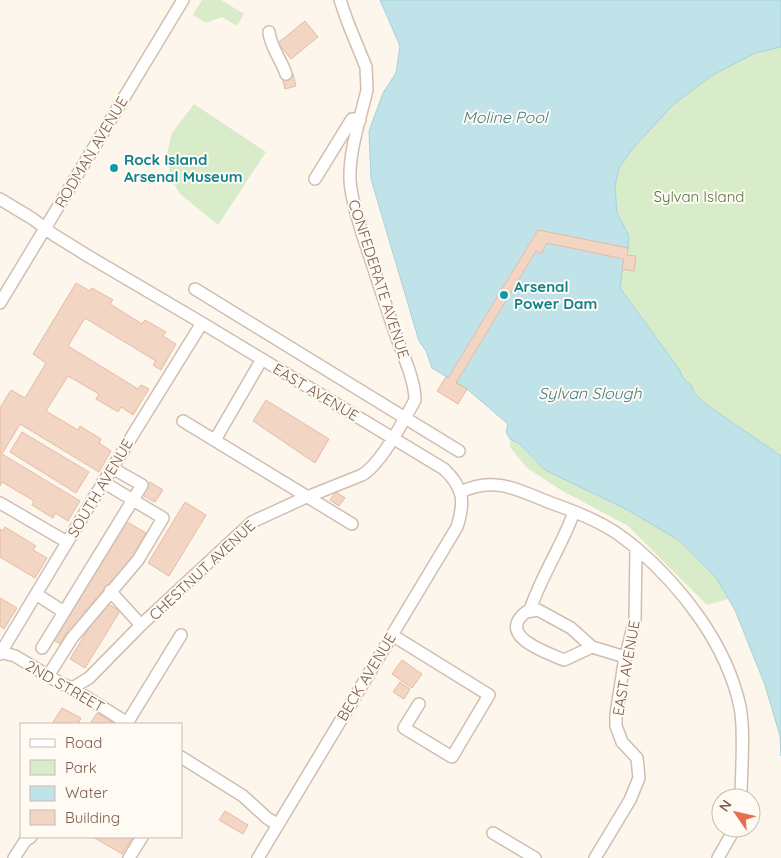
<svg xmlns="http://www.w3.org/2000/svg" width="781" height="858" viewBox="0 0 781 858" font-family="Quicksand,sans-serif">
<rect width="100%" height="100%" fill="#fdf6ec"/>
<path fill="#d8ecc9" d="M202 0H221L244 14 237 26 222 17 206 23 193 15Z
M781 47V456L707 405 694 393 692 386 683 378 679 369 620 288 629 236 617 213 615 186 619 168 633 148 673 105 711 76 755 53Z
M194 104 266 152 218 225 180 194 171 179 167 153 172 133Z
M510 439 520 444 545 470 626 509 680 541 716 578 728 599 707 605 628 526 561 490 527 468 510 447Z"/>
<path fill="#bfe3e8" stroke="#a5d3da" d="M380 0H781V47L755 53 711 76 673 105 633 148 619 168 615 186 617 213 629 236 628 248 624 259 620 288 679 369 683 378 692 386 694 393 707 405 781 456V756L780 736 765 685 735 610 716 578 680 541 626 509 545 470 520 444 510 439 506 432 508 424 467 389 432 368 426 351 419 341 371 179 369 131 383 93 396 73 400 46Z"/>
<path fill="#f3d5c3" stroke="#e6bba3" d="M305 21 318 37 291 59 278 43Z
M293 74 296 86 285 89 282 77Z
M538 230 628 248 627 255 636 256 634 271 622 269 624 259 547 243 541 254 536 251 456 383 467 389 458 404 437 391 446 377 448 378Z
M76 283 90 291 92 288 113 300 110 304 142 324 145 320 166 332 163 336 176 344 161 370 153 365 156 361 85 318 68 346 138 389 141 385 149 389 133 415 121 407 118 412 96 399 99 394 68 376 46 411 78 430 80 426 101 439 99 443 111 451 99 472 20 424 2 454 80 501 68 521 55 513 53 518 32 505 34 501 2 482 0 486V408L11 390 25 398 46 363 33 354Z
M266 400 329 439 315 463 253 421Z
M22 432 89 472 76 493 10 452Z
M150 482 163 490 155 502 142 495Z
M336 492 345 498 339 506 330 500Z
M185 502 206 515 169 576 148 563Z
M124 520 146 533 130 561 84 612 86 613 72 629 70 627 60 644 52 639Z
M5 527 36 546 33 550 47 558 35 578 0 557V529L3 531Z
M0 598 17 608 4 629 0 626Z
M105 602 120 611 85 668 70 659Z
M402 660 422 674 412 688 392 674Z
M400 682 410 689 404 699 393 692Z
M62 708 81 718 78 724H52Z
M97 713 115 724H90Z
M225 811 248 825 243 834 219 820Z
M93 837H133L122 854Z"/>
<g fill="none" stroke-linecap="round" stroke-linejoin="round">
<g stroke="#d1beb0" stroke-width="14">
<path id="minor" d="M269 32C270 46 281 59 286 74
M315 179 352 119 360 120
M0 199 33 219 54 235 88 256 202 323 444 469C464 488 465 502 457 527L258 858
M195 289 459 451
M0 303 183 0
M183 421 352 524
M215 440 262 359
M461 492C494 475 520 491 551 503 571 510 592 518 610 529 619 534 627 541 635 547 682 587 727 645 740 707 745 732 741 772 741 798
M0 503 67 542
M110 591 141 625
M36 594 64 612
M530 610C541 576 562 546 574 512
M392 635 489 695 452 757 404 728 419 704
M592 647 564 660C548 653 495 636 526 612L538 610 571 628 592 647 625 657
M42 648 142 485 112 468
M0 652 15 656 62 684 70 687 129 724
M0 654 98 491 202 323
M48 676 72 638 138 560 163 518 103 482
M70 687H74L89 678 141 625 252 522 302 499 362 475C381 464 404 420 415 400 415 378 400 349 393 327 383 296 372 264 362 233 357 216 351 198 350 180 349 150 360 120 367 90L366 67 348 23 340 0
M127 723 181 635
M181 757 243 796 267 818 278 825
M493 833 535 858
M14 858 25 841 31 837
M129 858 142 837
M595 858 630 800 639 778 637 758 622 742 616 726V714L624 663 635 619 636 548
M718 858 735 828"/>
</g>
<use href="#minor" stroke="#fff" stroke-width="11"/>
</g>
<g fill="#0f9aa8" stroke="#fffaf3" stroke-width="2">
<circle cx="114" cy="168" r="5"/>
<circle cx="504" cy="295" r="5"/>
</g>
<g text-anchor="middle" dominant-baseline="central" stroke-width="4" stroke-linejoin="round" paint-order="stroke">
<g font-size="15" fill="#7a5c4d" stroke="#fffaf3">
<text transform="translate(91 152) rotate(-59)">RODMAN AVENUE</text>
<text transform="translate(379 279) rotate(72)">CONFEDERATE AVENUE</text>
<text transform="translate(316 392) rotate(31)">EAST AVENUE</text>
<text transform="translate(100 488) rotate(-59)">SOUTH AVENUE</text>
<text transform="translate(202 570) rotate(-43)">CHESTNUT AVENUE</text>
<text transform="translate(626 668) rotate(-80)">EAST AVENUE</text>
<text transform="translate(366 677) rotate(-59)">BECK AVENUE</text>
<text transform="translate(65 686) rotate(30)">2ND STREET</text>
</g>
<g font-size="15" font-weight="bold" fill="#0d838f" stroke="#fffaf3" text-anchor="start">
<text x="124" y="159">Rock Island<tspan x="124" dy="17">Arsenal Museum</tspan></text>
<text x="514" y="286">Arsenal<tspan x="514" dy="17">Power Dam</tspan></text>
</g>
<g font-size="15" fill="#537a41" stroke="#fffaf3">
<text x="699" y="196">Sylvan Island</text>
</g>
<g font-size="16" font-style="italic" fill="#437c86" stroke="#fffaf3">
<text x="505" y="117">Moline Pool</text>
<text x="590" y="393">Sylvan Slough</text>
</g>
</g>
<rect x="20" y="723" width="162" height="115" fill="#fffaf3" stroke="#cabbb1"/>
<rect x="30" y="739" width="25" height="8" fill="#ffffff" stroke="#cabbb1"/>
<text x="65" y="748" font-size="15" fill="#7a5c4d">Road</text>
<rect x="30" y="760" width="25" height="15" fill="#d8ecc9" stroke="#cabbb1"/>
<text x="65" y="773" font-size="15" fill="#7a5c4d">Park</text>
<rect x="30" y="786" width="25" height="15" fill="#bfe3e8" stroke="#cabbb1"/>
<text x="65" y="798" font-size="15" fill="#7a5c4d">Water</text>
<rect x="30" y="810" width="25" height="15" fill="#f3d5c3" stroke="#cabbb1"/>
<text x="65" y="823" font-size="15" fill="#7a5c4d">Building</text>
<g transform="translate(736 813) rotate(304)"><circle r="24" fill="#fffaf3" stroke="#cabbb1"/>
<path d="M0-4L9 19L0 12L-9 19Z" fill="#e76f51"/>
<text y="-8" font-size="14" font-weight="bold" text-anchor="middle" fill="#7a5c4d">N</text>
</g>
</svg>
